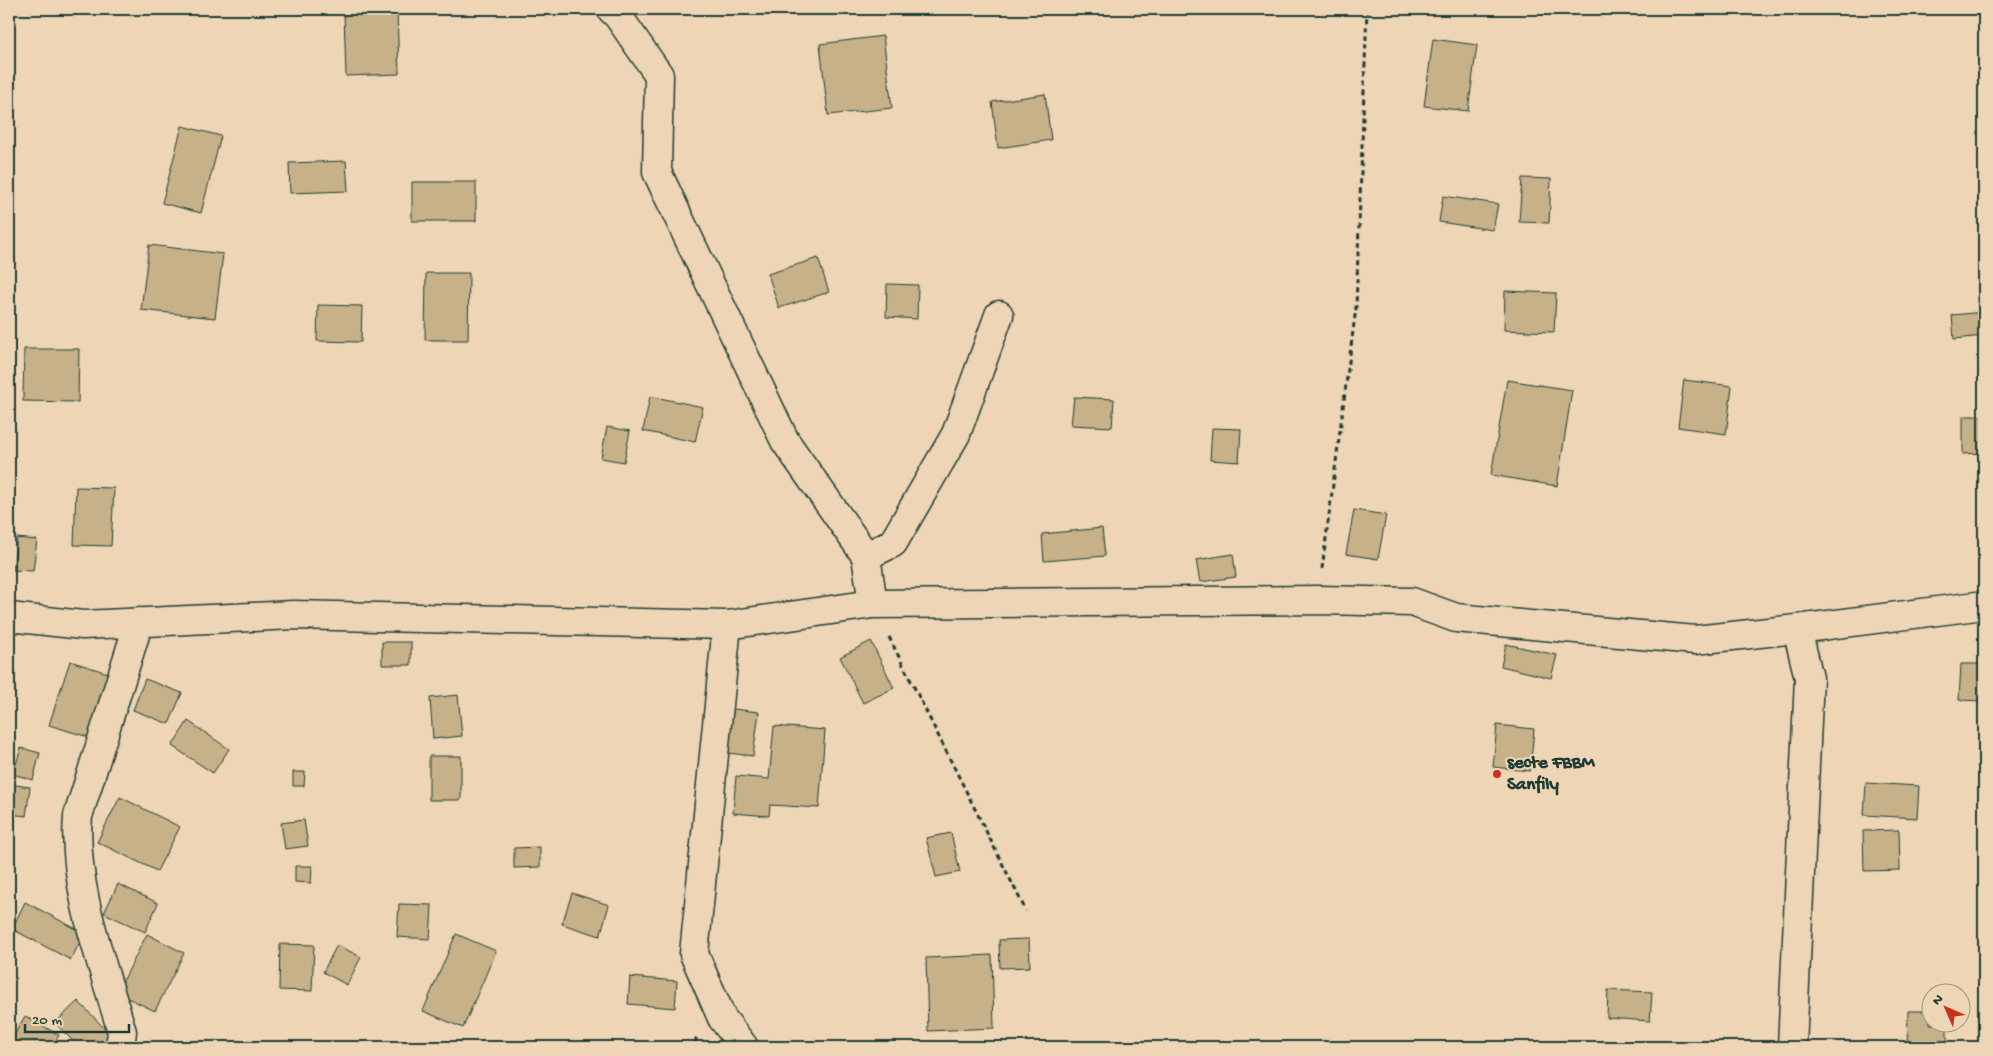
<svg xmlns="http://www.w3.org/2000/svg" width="1993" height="1056" viewBox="0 0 1993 1056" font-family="'Gochi Hand',sans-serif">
<rect width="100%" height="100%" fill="#edd5b5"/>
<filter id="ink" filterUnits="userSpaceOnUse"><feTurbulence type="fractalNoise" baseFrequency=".02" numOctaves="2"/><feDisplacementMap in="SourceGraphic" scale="10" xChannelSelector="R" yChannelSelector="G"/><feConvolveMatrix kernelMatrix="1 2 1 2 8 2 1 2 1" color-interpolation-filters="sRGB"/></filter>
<g filter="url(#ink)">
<path fill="#c6b189" stroke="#1f3d34" d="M397 10 399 74 346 76 344 12Z
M883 36 892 108 828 115 820 44Z
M1433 39 1477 45 1468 111 1424 106Z
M1045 94 1051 140 998 148 992 102Z
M182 126 221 136 201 213 162 203Z
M346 161 348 191 290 193 289 163Z
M1522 178 1551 179 1549 223 1519 222Z
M412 182H476V221H412Z
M1443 196 1498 204 1493 230 1439 222Z
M149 245 223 254 215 318 141 310Z
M818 258 829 292 779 308 768 274Z
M426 273H469L468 340H425Z
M887 284 918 285 917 319 886 317Z
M1505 291 1556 293 1554 332 1504 330Z
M318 305 362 306 361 342 317 341Z
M1984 312V336L1954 339 1952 315Z
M24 349H79L78 402 23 401Z
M1507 380 1572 390 1557 486 1491 475Z
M1684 380 1732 386 1726 434 1678 427Z
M650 396 703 407 695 442 643 431Z
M1074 397 1114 399 1112 427 1071 425Z
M1963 416H1984V453L1963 454Z
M607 427 630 431 624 462 601 458Z
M1212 428 1241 429 1239 462 1210 460Z
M76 487 114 488 111 546 74 545Z
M1354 510 1386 515 1378 559 1346 554Z
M1102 528 1105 556 1044 561 1042 534Z
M17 538 37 540 33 571 13 570Z
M1233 554 1236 577 1200 582 1196 560Z
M871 641 894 688 863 703 840 657Z
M382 642H411V665H382Z
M1506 644 1557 655 1551 678 1501 666Z
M70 661 114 675 95 739 49 725Z
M1961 664H1984V701L1959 700Z
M145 679 182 693 169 724 133 710Z
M458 695 462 736 433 739 430 698Z
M733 709 759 712 753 756 728 753Z
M188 721 229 749 213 773 172 746Z
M1497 725 1534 729 1530 771 1493 767Z
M774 726 825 730 819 808 770 805 769 816 733 813 736 776 769 779Z
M21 748 40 753 33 780 13 774Z
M429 756H461V800H429Z
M293 772H305L304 786H293Z
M1866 783 1919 786 1917 818 1864 815Z
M9 784 30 787 26 816 9 814Z
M120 797 180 827 157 871 97 842Z
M304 820 308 846 285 849 281 823Z
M1899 830 1900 870 1864 871 1863 831Z
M951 833 960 872 936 877 926 838Z
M540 847V867L514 868V848Z
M295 866H312L311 883 295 882Z
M118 884 158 903 145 932 104 913Z
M572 893 609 905 600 936 562 924Z
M25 902 84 933 71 960 12 929Z
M399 904 432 905 430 939 397 937Z
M147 934 184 953 155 1011 117 993Z
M456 934 496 951 463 1028 423 1011Z
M1029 939 1030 967 1000 968 999 940Z
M280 944 314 945 312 991 279 990Z
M337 945 361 957 347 985 323 972Z
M992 955 994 1028 928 1031 926 958Z
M630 977 677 981 675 1008 628 1004Z
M1608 990 1652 992 1650 1021 1607 1018Z
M78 1001 112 1036 101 1047H79L55 1023Z
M1908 1011H1930V1024H1947V1047H1907Z
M25 1016 59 1035 52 1047H14L9 1044Z"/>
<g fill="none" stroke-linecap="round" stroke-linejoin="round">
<g stroke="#1f3d34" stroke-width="31">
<path id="minor" d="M611 9 618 16 659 75 657 172 785 441 866 556 873 604
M866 556 893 543 956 434 999 315
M9 617 83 625 293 615 727 625 873 604 1318 600 1412 602 1456 618 1695 640 1797 629 1984 605
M727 625 694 954 722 1018 744 1047
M120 1047 122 1032C103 964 72 887 78 816L139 622
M1792 1047 1809 678 1797 629"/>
</g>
<path stroke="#1f3d34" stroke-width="3" stroke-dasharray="5 4" stroke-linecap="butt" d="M1322 569 1356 308 1367 9
M889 637 1026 911
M696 1038V1047"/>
<use href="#minor" stroke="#edd5b5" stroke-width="28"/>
</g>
</g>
<circle fill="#c8321e" stroke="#edd5b5" stroke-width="2" cx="1497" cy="774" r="5"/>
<g text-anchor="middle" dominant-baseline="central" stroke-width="4" stroke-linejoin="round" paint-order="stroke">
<g font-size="19" font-weight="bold" fill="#1f3d34" stroke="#edd5b5" text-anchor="start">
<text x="1507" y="763">secte FBBM<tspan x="1507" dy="22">Sanfily</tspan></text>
</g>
</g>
<rect width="1993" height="1056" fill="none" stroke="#edd5b5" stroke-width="30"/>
<rect x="15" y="15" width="1963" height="1026" fill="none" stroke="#1f3d34" stroke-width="2" filter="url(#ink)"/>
<g transform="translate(1946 1008) rotate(315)"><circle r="24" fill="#edd5b5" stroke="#9b9881"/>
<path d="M0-4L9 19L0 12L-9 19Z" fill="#c8321e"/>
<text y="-8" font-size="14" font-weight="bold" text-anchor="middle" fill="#1f3d34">N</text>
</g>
<path d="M25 1024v8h104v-8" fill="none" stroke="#1f3d34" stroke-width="2.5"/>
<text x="32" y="1024" font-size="15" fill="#1f3d34" stroke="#edd5b5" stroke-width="4" paint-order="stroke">20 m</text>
</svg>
